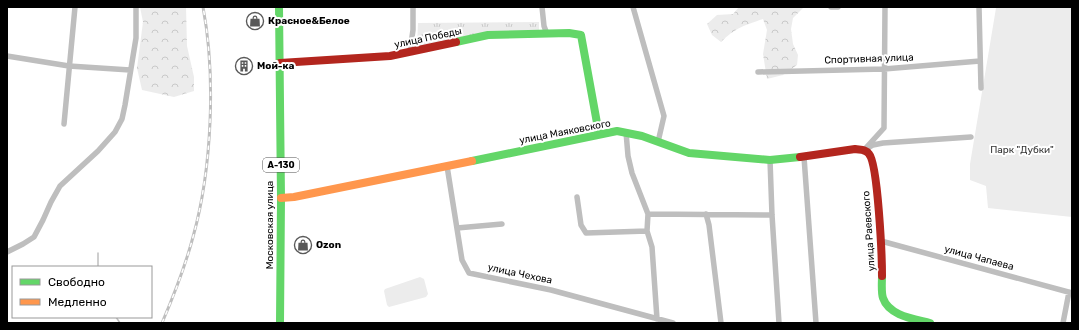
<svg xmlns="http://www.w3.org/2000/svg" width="1079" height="330" viewBox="0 0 1079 330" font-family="Rubik,sans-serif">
<defs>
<pattern id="grass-tufts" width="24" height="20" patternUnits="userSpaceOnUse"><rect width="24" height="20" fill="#ececec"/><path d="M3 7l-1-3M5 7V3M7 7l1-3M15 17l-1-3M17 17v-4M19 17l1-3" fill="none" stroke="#c9c9c9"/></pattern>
<pattern id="forest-crowns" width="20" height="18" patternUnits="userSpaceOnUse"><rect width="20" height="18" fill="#ececec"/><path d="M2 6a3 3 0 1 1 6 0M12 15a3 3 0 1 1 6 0" fill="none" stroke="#c9c9c9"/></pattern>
</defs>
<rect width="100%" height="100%" fill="#fff"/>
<path fill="url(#grass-tufts)" d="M539 22V33L417 47 418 23Z"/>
<path fill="url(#forest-crowns)" d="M140 7H186L187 46 194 77V91L174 97 142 90 137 68 143 22Z
M739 7H804L793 18 791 29 793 44 798 55 797 65 783 75 767 79 763 54 767 30 763 19C745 25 735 28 721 42L712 35 707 24 717 15 733 14Z"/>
<path fill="#ececec" d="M998 7H1072V217L988 208 986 186 970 180V164L996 8Z
M420 277 424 279 428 294 426 297 389 307 387 305 384 291 385 289Z"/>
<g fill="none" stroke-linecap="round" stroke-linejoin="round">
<path stroke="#bfbfbf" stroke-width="1.5" d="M98 267V253
M116 317 120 323"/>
<path stroke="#bebebe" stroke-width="5.5" d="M542 7 544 26 547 34
M633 7 664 116 658 142
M831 7H838
M979 7 981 88
M410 51 413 30V7
M7 56 69 66 130 70
M758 72 884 69 980 61
M64 124 75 7
M626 132 628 156 632 173 648 214 647 231 652 247 657 319
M868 148 873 145 883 143 971 137
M864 150 884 128 885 7
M804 157 816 323
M770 160 772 215 779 323
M447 166 462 260 469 273 551 290 673 323
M577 197 581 225 586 233 647 231
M648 214 772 215
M706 214 709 225 721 323
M457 228 502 224
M881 241 1072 293
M7 252 23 244 34 237 43 220 51 202 60 186 98 151 115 132 122 119 125 105 136 38V7
M1063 323 1069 292"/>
<path stroke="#63d668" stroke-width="8" d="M279 7 281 198 280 323
M456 42 488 35 569 33 581 35 599 134
M472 161 617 131 642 136 689 153 770 160 800 157
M882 276C882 282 881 292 883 298 889 316 915 319 930 323"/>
<path stroke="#ff974d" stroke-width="8" d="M281 198 294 197 472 161"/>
<path stroke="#b3261e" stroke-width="8" d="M280 63 390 56 456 42
M800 157 855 149C860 150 866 149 869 154 878 164 882 257 882 276"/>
<g stroke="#bebebe" stroke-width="3">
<path id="rail" d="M162 323C174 295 185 267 193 237 212 169 216 76 203 7"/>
</g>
<use href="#rail" stroke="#fff" stroke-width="1.5" stroke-dasharray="4.5" stroke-linecap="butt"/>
</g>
<defs>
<g id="shop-ring" transform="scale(0.9)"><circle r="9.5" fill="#fff" stroke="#595959" stroke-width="1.5"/><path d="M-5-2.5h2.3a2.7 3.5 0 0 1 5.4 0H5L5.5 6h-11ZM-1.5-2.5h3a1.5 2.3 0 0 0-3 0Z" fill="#595959"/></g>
<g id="building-ring" transform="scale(0.9)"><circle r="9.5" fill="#fff" stroke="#595959" stroke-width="1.5"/><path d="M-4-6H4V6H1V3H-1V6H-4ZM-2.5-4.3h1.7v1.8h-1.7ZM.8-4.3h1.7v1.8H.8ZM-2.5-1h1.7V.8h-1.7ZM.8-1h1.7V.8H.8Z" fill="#595959"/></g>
</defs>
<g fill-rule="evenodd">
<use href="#shop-ring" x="255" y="21"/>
<use href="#building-ring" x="244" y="66"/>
<use href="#shop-ring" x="303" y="245"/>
</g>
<g text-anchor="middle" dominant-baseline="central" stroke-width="4" stroke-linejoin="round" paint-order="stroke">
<rect fill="#fff" stroke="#4c4c4c" stroke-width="1" x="263" y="158" width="36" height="14" rx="3"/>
<g font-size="9" font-weight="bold" fill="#000">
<text x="281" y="165">А-130</text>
</g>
<g font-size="10" font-weight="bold" fill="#000" stroke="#fff" text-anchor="start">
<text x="268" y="21">Красное&amp;Белое</text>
<text x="257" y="66">Мой-ка</text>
<text x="316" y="245">Ozon</text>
</g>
<g font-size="10" fill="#000" stroke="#fff">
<text transform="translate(428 38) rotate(-12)">улица Победы</text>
<text transform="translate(869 59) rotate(-2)">Спортивная улица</text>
<text transform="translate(565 132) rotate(-11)">улица Маяковского</text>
<text transform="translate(270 225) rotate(-90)">Московская улица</text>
<text transform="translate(869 231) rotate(-94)">улица Раевского</text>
<text transform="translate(979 258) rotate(15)">улица Чапаева</text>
<text transform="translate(520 274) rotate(12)">улица Чехова</text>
</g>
<g font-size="10" fill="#333" stroke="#fff">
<text x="1022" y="150">Парк "Дубки"</text>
</g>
</g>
<rect width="1079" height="330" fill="none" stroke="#000000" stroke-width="16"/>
<rect x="12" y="266" width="140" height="52" fill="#ffffff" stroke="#999999"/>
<rect x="20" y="279" width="20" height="6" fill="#63d668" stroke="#999999"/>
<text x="48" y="286" font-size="12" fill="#000000">Свободно</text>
<rect x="20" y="299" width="20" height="6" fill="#ff974d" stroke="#999999"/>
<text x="48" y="306" font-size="12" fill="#000000">Медленно</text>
</svg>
